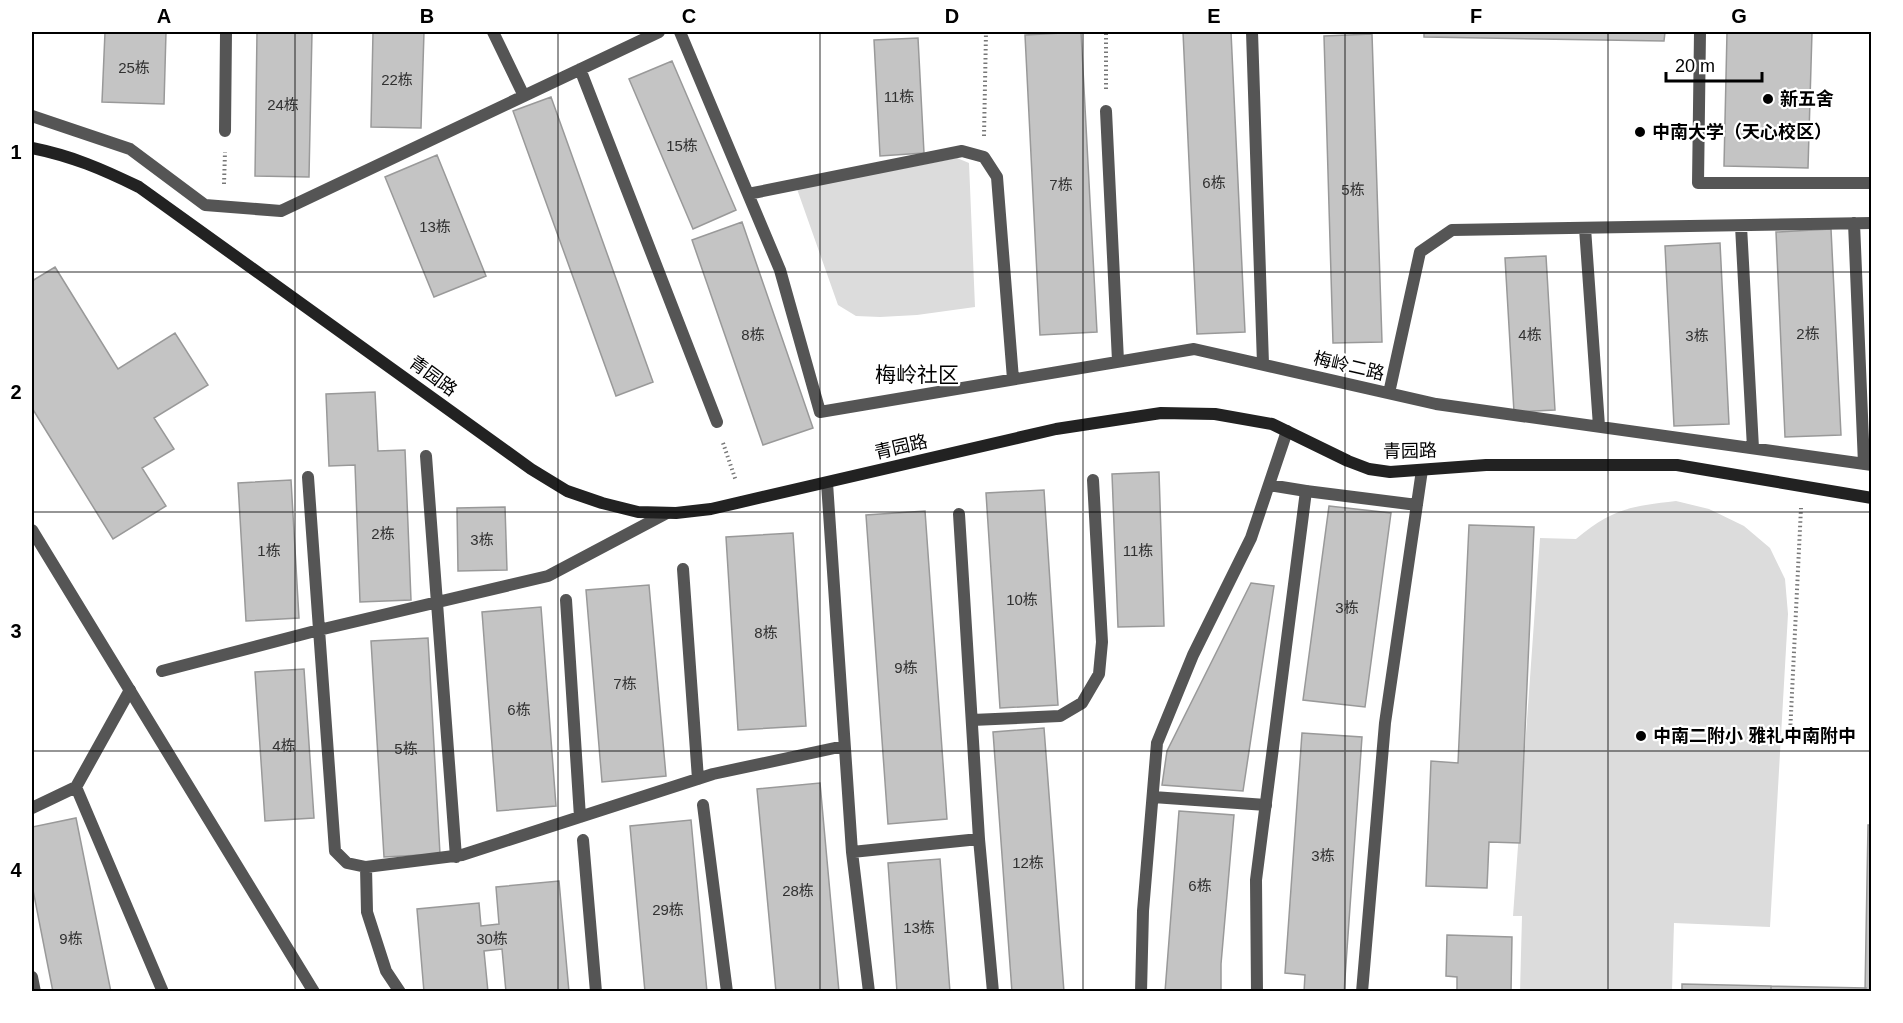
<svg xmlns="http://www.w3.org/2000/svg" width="1903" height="1023" viewBox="0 0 1903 1023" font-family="Helvetica,'Noto Sans SC',sans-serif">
<rect width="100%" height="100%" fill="#fff"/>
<path fill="#dcdcdc" d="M957 158 969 163 975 307 917 315 880 317 856 316 838 305 797 189Z
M1676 501 1709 509 1744 526 1770 548 1785 579 1788 614 1770 927 1674 923 1672 991 1520 992 1522 916H1513L1540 538 1576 539C1612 509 1631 506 1676 501Z"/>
<path fill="#c4c4c4" stroke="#999" stroke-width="1.5" d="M105 32H166L164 104 102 102Z
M257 32H312L309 177 255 176Z
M373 32H424L421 128 371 127Z
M1081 32 1097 332 1040 335 1025 35Z
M1183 32H1231L1245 332 1197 334Z
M1424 32H1665L1664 41 1424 37Z
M1727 32H1812L1808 168 1724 166Z
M1372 34 1382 342 1333 343 1324 36Z
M918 38 924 153 880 156 874 40Z
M672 61 736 210 693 229 629 79Z
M551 97 653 382 616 396 513 111Z
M437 155 486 276 434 297 385 177Z
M742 222 813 428 763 445 692 240Z
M1831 229 1841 435 1785 437 1776 232Z
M1720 243 1729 424 1674 426 1665 246Z
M1546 256 1555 410 1514 412 1505 258Z
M55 267 118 369 175 333 208 385 154 418 174 449 142 468 166 506 113 539 32 408V281Z
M375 392 378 451 405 450 411 600 360 602 355 465 329 466 326 394Z
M1159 472 1164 626 1118 627 1112 474Z
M291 480 299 618 246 621 238 483Z
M1044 490 1058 705 1000 708 986 493Z
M1329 506 1391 513 1365 707 1303 700Z
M505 507 507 570 458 571 457 508Z
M925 511 947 819 888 824 866 515Z
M1469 525 1534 527 1520 843 1489 842 1487 888 1426 886 1431 761 1458 763Z
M793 533 806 726 738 730 726 537Z
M1251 583 1274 586 1243 791 1162 785 1167 751Z
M649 585 666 776 602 782 586 590Z
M541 607 556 806 497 811 482 612Z
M428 638 440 854 384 857 371 641Z
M304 669 314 818 265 821 255 672Z
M1044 728 1064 992H1012L993 732Z
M1302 733 1362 737 1344 992H1304L1305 975 1285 973Z
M820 783 839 992H776L757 789Z
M1179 811 1234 815 1221 964V992H1165Z
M76 818 111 992H53L32 885V827Z
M691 820 707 992H645L630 826Z
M1868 825H1872V992H1865Z
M940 859 950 992H897L888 863Z
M559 881 569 992H506L502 949 484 951 488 992H424L417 909 479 903 481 926 499 924 496 887Z
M1447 935 1512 937 1511 992H1457V977L1446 976Z
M1682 984 1771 986V992H1682Z
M1771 986 1866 988 1865 992H1771Z"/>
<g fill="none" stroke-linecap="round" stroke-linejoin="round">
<path stroke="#777" stroke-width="4" stroke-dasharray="1.5 3" stroke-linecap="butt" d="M1106 89V32
M984 136 986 32
M224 184 225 152
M723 443 736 481
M1790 734 1801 508"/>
<path stroke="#555" stroke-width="12" d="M493 32 524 96
M680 32 780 270 820 412 1194 349 1436 404 1872 465
M1252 32 1263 364
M1700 32 1698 183H1872
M580 69 717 422
M1106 111 1118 361
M32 116 130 149 205 205 281 211 659 32
M225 131 226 32
M748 194 962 151 984 157 997 177 1013 379
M1854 223 1864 464
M1741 226 1753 448
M1585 228 1599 426
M1389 393 1420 252 1452 230 1872 223
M426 456 456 857
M308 477 335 851 347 863 366 867 462 855 713 774 844 746
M827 483 852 852 869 992
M1269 485 1306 491 1417 505
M959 514 979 839 993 992
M683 569 698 779
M566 600 580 817
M162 671 319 630 548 576 667 513
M972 720 1060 716 1082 703 1099 674 1102 642 1093 480
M76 787 163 992
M1153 797 1266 805
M703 805 727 992
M32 808 76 787 130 690
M583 840 596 992
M852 852 979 839
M366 867 367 912 386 971 400 992
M32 977 35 992
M1141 992 1143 911 1157 743 1193 655 1251 538 1287 431
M1362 992 1385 723 1422 470"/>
<path stroke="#555" stroke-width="12" d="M32 530 314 992
M1257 992 1256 880 1306 491"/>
<path stroke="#222" stroke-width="12" d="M32 148C72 156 102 169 139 187L531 469 567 491 602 503 638 512 676 513 711 509 1056 429 1161 413 1215 414 1272 424 1348 461 1369 469 1390 472 1486 465H1677L1872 498"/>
</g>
<path fill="none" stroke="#000" stroke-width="1.5" stroke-opacity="0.55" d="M295 32V992M558 32V992M820 32V992M1083 32V992M1345 32V992M1608 32V992M32 272H1872M32 512H1872M32 751H1872"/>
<g fill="#000" stroke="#fff" stroke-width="2">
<circle cx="1768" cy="99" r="6"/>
<circle cx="1640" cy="132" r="6"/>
<circle cx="1641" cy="736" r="6"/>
</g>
<g text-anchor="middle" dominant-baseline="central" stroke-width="4.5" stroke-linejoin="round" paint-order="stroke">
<g font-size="15" fill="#313131">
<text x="134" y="67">25栋</text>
<text x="397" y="79">22栋</text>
<text x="899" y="96">11栋</text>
<text x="283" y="104">24栋</text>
<text x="682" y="145">15栋</text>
<text x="1214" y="182">6栋</text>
<text x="1061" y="184">7栋</text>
<text x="1353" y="189">5栋</text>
<text x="435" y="226">13栋</text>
<text x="1808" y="333">2栋</text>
<text x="753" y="334">8栋</text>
<text x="1530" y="334">4栋</text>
<text x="1697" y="335">3栋</text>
<text x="383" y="533">2栋</text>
<text x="482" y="539">3栋</text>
<text x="269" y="550">1栋</text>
<text x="1138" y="550">11栋</text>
<text x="1022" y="599">10栋</text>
<text x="1347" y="607">3栋</text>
<text x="766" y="632">8栋</text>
<text x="906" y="667">9栋</text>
<text x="625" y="683">7栋</text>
<text x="519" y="709">6栋</text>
<text x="284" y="745">4栋</text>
<text x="406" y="748">5栋</text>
<text x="1323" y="855">3栋</text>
<text x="1028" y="862">12栋</text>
<text x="1200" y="885">6栋</text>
<text x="798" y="890">28栋</text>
<text x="668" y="909">29栋</text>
<text x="919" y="927">13栋</text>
<text x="71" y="938">9栋</text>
<text x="492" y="938">30栋</text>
</g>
<g font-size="18" font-weight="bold" fill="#000" stroke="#fff" text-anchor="start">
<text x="1780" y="99">新五舍</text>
<text x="1652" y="132">中南大学（天心校区）</text>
<text x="1653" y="736">中南二附小 雅礼中南附中</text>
</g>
<g font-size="18" fill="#000" stroke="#fff">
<text transform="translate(1349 366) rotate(13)">梅岭二路</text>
<text transform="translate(433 376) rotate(36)">青园路</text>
<text transform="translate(901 447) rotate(-13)">青园路</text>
<text transform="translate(1410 451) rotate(-1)">青园路</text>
</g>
<g font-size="21" fill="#000" stroke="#fff">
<text x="917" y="374">梅岭社区</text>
</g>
</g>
<rect width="1903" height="1023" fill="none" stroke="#ffffff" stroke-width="66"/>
<path d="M1666 72v9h96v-9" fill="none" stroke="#000000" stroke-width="3"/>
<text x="1675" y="72" font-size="18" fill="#000000" stroke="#ffffff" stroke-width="4.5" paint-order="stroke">20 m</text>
<rect x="33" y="33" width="1837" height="957" fill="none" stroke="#000" stroke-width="2"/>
<g font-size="20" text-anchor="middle" font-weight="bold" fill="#000">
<text x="164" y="23">A</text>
<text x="427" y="23">B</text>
<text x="689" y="23">C</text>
<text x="952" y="23">D</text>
<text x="1214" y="23">E</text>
<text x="1476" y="23">F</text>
<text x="1739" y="23">G</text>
<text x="16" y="159">1</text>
<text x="16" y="399">2</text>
<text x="16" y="638">3</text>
<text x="16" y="877">4</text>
</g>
</svg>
